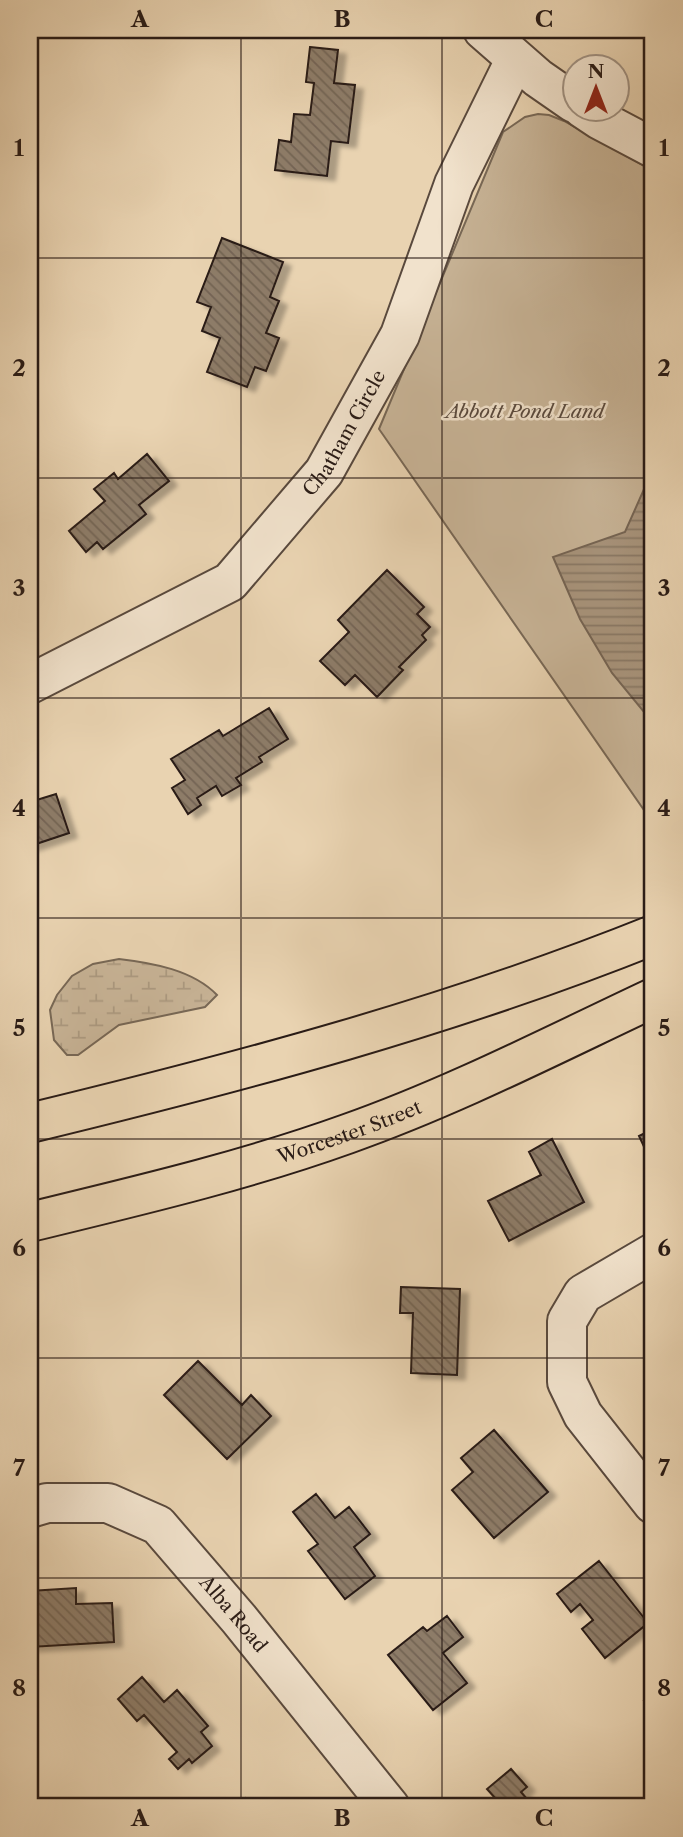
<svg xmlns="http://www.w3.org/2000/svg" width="683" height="1837" viewBox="0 0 683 1837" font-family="'Libre Caslon Text',serif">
<defs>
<pattern id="wetland-marsh" width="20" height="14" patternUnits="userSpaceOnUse" patternTransform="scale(1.75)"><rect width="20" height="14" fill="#c8b497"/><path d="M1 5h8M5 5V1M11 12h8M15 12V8" fill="none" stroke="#ac9a81"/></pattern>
<pattern id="water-rules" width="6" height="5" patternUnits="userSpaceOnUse" patternTransform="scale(1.75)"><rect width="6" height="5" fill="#a8947c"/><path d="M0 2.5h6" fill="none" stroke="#897865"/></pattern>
<pattern id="building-back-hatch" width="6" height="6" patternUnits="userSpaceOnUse" patternTransform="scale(1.75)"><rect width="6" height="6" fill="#8d7b67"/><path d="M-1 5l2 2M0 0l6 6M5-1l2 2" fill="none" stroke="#736454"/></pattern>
<filter id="shadow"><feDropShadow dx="8" dy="4.5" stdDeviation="2" flood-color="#0004"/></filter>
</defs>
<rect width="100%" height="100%" fill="#e9d3b1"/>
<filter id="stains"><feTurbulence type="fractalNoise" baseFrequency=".00286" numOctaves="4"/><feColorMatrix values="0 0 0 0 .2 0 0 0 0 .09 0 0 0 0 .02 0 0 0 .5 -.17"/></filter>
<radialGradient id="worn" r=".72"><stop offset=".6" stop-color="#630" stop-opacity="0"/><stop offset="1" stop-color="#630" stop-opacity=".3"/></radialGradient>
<path fill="url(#wetland-marsh)" stroke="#786856" stroke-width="2" d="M119 959C153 963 193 970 217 995L205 1007 119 1025 78 1055H67L54 1040 50 1010 57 995 72 976 93 964Z"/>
<path fill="#c8b497" stroke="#786856" stroke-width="2" d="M538 114 549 115 564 121 653 171V823L379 429 503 132 525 117Z"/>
<path fill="url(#water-rules)" stroke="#756453" stroke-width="2" d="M653 432V723L612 673 580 619 553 557 625 532 645 487Z"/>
<path fill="url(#building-back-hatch)" stroke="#291b16" stroke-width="2" filter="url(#shadow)" d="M310 47 338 50 334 83 355 85 348 143 331 141 327 176 275 170 279 140 291 142 294 114 310 115 314 83 306 82Z
M222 238 283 262 270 297 279 301 266 333 279 338 266 371 255 367 247 387 207 372 220 338 202 331 211 307 197 302Z
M147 454 169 481 139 505 146 514 103 549 97 542 86 552 69 531 105 501 94 489 114 473 118 479Z
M387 570 424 607 417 614 430 627 422 635 426 640 399 667 403 670 377 697 355 675 345 685 320 661 349 632 338 620Z
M269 708 288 739 259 757 262 762 236 778 241 785 222 796 216 786 197 798 201 805 188 814 172 788 185 780 171 759 219 730 223 736Z
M56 794 69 833 30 846V802Z
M653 1129V1166L639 1136Z
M552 1139 584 1202 509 1241 488 1201 541 1175 529 1152Z
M401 1287 460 1289 457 1375 411 1373 413 1313H400Z
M198 1361 242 1405 251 1395 271 1416 227 1459 164 1395Z
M494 1430 548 1492 494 1538 452 1490 473 1472 461 1458Z
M316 1494 335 1518 349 1507 370 1534 354 1547 375 1576 345 1599 308 1551 318 1544 293 1512Z
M599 1561 648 1623 605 1658 582 1629 593 1620 580 1604 571 1612 557 1594Z
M76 1588V1604L112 1603 114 1642 30 1647V1591Z
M447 1616 463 1637 443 1653 467 1683 433 1710 388 1655 423 1627 427 1631Z
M142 1677 164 1702 177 1690 208 1726 201 1732 212 1746 192 1763 189 1759 178 1769 169 1759 177 1752 144 1715 137 1721 118 1699Z
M653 1694V1713L644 1701Z
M511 1769 527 1787 521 1792 533 1806 537 1802 542 1807H503L487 1789Z
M245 1798 253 1807H233Z"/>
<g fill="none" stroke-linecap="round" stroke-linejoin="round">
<g stroke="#59493d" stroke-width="42">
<g id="minor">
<path d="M483 30 538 78 574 103"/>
<path d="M582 108 600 120 653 148"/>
<path id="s1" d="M30 684 230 582 324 472 400 335 454 184 515 60"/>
<path d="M653 1253 583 1294 567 1321V1382L583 1415 653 1504"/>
<path id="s2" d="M30 1508 47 1503H108L158 1525 239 1619 390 1807"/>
</g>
</g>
<g stroke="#291b16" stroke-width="42">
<g id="highway">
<path d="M30 1123C241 1072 451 1016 653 935"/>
<path id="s3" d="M30 1222C137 1196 244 1171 347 1134 452 1097 553 1045 653 998"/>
</g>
</g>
<use href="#minor" stroke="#f1e2cc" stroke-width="38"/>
<use href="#highway" stroke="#e9d3b1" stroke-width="38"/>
</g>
<path fill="none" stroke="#291b16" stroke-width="2" stroke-opacity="0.55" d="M241 30V1807M442 30V1807M30 258H653M30 478H653M30 698H653M30 918H653M30 1139H653M30 1358H653M30 1578H653"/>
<g text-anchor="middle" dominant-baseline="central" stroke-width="5" stroke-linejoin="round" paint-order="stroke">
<g font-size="19" font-style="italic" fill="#59493d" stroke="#f1e2cc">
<text x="525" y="411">Abbott Pond Land</text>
</g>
<g font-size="19" fill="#291b16" stroke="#f1e2cc">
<text stroke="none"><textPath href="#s1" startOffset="413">Chatham Circle</textPath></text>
<text stroke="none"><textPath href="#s3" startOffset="332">Worcester Street</textPath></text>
<text stroke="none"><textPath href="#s2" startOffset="250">Alba Road</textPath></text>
</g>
</g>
<rect width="683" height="1837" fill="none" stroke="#e9d3b1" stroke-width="77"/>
<g transform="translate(596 88)"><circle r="33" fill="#f1e2cc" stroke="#a19283" stroke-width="2"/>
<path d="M0-5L12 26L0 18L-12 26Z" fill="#8f2418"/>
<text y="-10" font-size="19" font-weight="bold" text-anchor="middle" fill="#291b16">N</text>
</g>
<rect x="38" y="38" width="606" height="1760" fill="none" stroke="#291b16" stroke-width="2.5"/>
<g font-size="23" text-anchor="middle" font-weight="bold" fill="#291b16">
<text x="140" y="27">A</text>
<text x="342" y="27">B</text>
<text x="544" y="27">C</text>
<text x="19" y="156">1</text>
<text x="664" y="156">1</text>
<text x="19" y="376">2</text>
<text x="664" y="376">2</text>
<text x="19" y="596">3</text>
<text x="664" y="596">3</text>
<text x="19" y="816">4</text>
<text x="664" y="816">4</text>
<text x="19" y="1036">5</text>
<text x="664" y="1036">5</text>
<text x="19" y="1256">6</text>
<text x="664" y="1256">6</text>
<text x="19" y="1476">7</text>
<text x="664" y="1476">7</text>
<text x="19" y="1696">8</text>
<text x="664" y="1696">8</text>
<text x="140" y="1826">A</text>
<text x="342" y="1826">B</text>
<text x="544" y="1826">C</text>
</g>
<rect width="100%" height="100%" filter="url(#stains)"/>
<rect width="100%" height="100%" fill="url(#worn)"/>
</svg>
